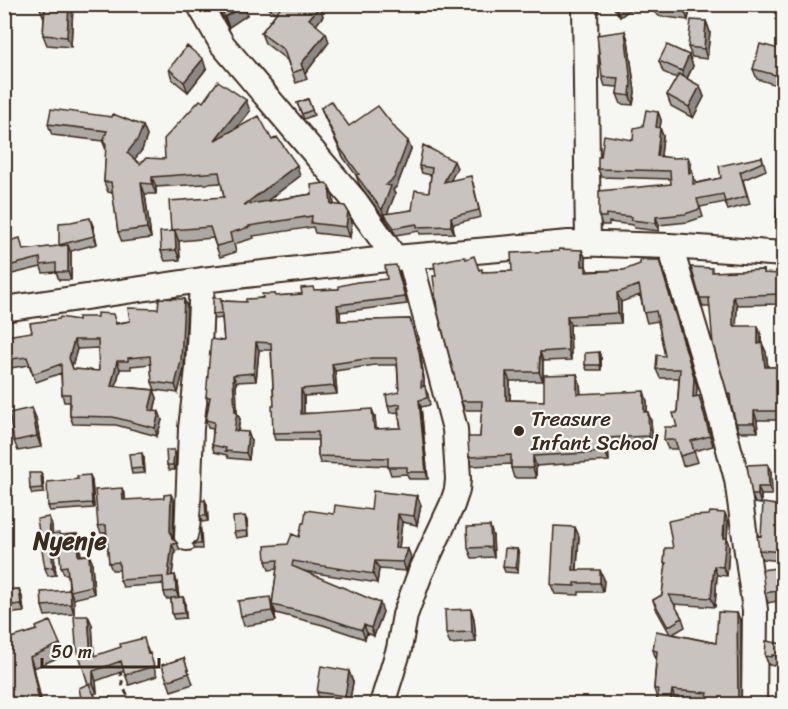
<svg xmlns="http://www.w3.org/2000/svg" width="788" height="709" viewBox="0 0 788 709" font-family="Sriracha,sans-serif">
<rect width="100%" height="100%" fill="#f6f6f2"/>
<filter id="ink" filterUnits="userSpaceOnUse"><feTurbulence type="fractalNoise" baseFrequency=".0167" numOctaves="2"/><feDisplacementMap in="SourceGraphic" scale="12" xChannelSelector="R" yChannelSelector="G"/><feConvolveMatrix kernelMatrix="1 2 1 2 8 2 1 2 1" color-interpolation-filters="sRGB"/></filter>
<g filter="url(#ink)">
<g fill="none" stroke-linecap="round" stroke-linejoin="round">
<g stroke="#3b2a1e" stroke-width="28">
<path id="minor" d="M199 4 222 44 355 201 395 258
M585 4 588 244
M670 246 713 390 737 479 755 610 754 704
M4 309 202 280 395 258 569 243 670 246 784 254
M187 538 191 428 198 369 202 280
M382 704 399 649 405 615 420 574 452 505 457 490 458 479 455 429 410 258"/>
</g>
<path stroke="#3b2a1e" stroke-width="3" stroke-dasharray="6 4.5" stroke-linecap="butt" d="M120 670 123 687 132 704"/>
<use href="#minor" stroke="#f6f6f2" stroke-width="24"/>
</g>
<path fill="#aca8a3" stroke="#3b2a1e" stroke-width="1.5" fill-rule="evenodd" d="M40 4H73L71 47 47 45 43 35 44 18 40 8Z
M217 4H244L247 15 229 27 220 12Z
M262 4H318L323 16 316 25 329 42 305 74 307 79 296 83 287 60 265 43 261 33 276 13Z
M611 4H635L636 5 620 17Z
M652 4H691L688 20 659 16 655 13Z
M771 4H783V9Z
M706 21 710 32 707 59 692 57 688 47Z
M625 31 628 40 635 92 633 105 621 104 617 94 618 87 605 86 602 77Z
M783 50V87L757 79 753 69Z
M689 55 693 66 687 79 700 86 704 97 693 118 671 106 667 95 677 78 663 72 659 61Z
M169 69H206L188 92 172 79Z
M308 99 314 115 304 119 297 103Z
M203 102 250 111 237 128 272 140 300 176 267 201 312 194 329 186 333 197 334 205 348 211 352 222 350 237 315 233 313 227 253 236 254 238 234 244 236 252 220 257 213 238 179 241 180 260 165 261 161 251 172 232 171 230 224 197 221 183 156 187V194H145L151 238 122 242 118 232 113 193 108 192 104 182 106 150 103 142V141L52 135 48 124 143 126 147 136 142 150 134 159 140 164 165 159Z
M321 108 349 126 411 149 397 186 393 190 395 194 387 214 412 210 429 192 431 175 422 173 419 166 457 168 450 181 473 183 481 217 453 224 454 233 420 234 419 231 396 235 387 221 385 218V219L359 184 356 175 343 157 324 116Z
M658 112 661 120 660 128 663 136 661 156 691 165 692 173 696 183 721 178 762 157 766 170 743 180 750 204 728 210 725 202 700 207 703 217 688 222 659 225V231L634 228 633 225 609 222V225H602L599 217 671 184V179L601 177 598 169 601 157 633 140 643 126Z
M783 182V232L779 231 776 222 782 203Z
M93 226 97 244 71 251V280H59L56 272 43 273 41 267 4 276V233L6 242 24 250 59 246V245Z
M582 250 586 260V266L588 271 624 270 659 260 697 386 696 397 699 396 702 406 713 446 694 451 698 462 683 466 678 449H668L664 440 677 427V413L679 378H660L656 369 665 356 658 321 647 323 644 313 640 295 621 302V323L570 325 571 360 543 361V381H510V400L544 401 577 374 580 384 581 394 647 401V412L651 421 653 445 608 447 609 461 536 466V478H514L511 468V464L472 466 469 457 480 437 482 410H465L461 401 436 276 466 259 483 272 512 271Z
M763 270 764 273 783 283 782 304 737 305 736 326 761 335V343L766 352 768 367H783V420H757L758 432H739L728 395 710 307H703L700 298 713 272Z
M399 272 407 304 340 312V321L410 319 421 358 424 379V387L428 394 430 405 421 407 428 479H409L407 474 391 475 388 466 320 463 318 456V440H275L273 433 274 406 271 350H259L256 381 236 382 237 413 240 419 238 432 251 440 249 460 228 458 227 455 214 452 212 445 213 429 208 428 206 420 209 404 206 397 224 341 222 318 215 319 213 314 222 301 246 302 275 294 276 296 302 294 315 290 339 289 387 279ZM375 365H397L399 392 388 406 390 413 398 412 401 428 376 429 375 417 304 413V396L337 394 335 371Z
M184 299 187 307 184 369 178 393 155 390 152 382 151 364 131 366V369H120L116 386 154 390 157 398 154 411 159 412 162 420 157 436 116 425 73 424 70 416V402H64L62 394 61 373 36 382 29 365 4 369V348H7L32 332 78 320 117 323 130 321ZM98 348 99 371 73 369 72 366 77 349Z
M599 352 601 358V370H587L585 365Z
M36 418 41 447 18 451 14 441Z
M174 450 176 455 175 470H169L167 465Z
M144 458 145 473 132 474 131 469Z
M771 472 772 495H761V504L755 503 752 495Z
M43 478 44 493 32 494 30 489Z
M92 480 94 508 50 511 48 506Z
M125 496V500L174 501 173 538 177 543 180 550 175 551 172 576 175 575 177 583 179 598 183 597 185 602 186 618 174 619 172 614 171 599H166L164 592 163 584 123 587 120 580V570H112L109 563 107 533H101L98 526Z
M417 496 421 505 417 525 402 522 399 548 411 557 406 571 379 569 377 583 303 571 383 612 374 636 367 633 365 639 323 625 276 613 274 608 276 621 244 626 241 616 272 604 277 569 269 570 266 561 299 537 304 523 334 514 371 510Z
M205 500 207 505 208 521 202 522 200 516Z
M783 506V561L762 559 759 550 761 536Z
M247 521 248 536 236 538 234 532Z
M728 521 727 540 729 546 727 576 717 575 715 607 674 604 682 618 685 627 673 634 716 643 737 613 741 622V705H705L706 702 675 699 674 705H657V698L654 689 656 659 653 650 670 634 656 609 653 600 662 595 666 566 664 563 673 548Z
M52 525V534L60 535 77 534 79 541 81 555H89L92 562 94 594 73 599 74 614 45 616 42 606 69 590 68 574H64L61 567 60 554 54 555 56 575 48 576 45 568Z
M201 532 202 549H195L193 544 197 540Z
M493 536 494 557 472 558 468 548Z
M579 536 577 570 604 579 603 592H579V595L555 594 551 585Z
M517 549 519 554 518 573 505 572 503 567Z
M783 567V600L768 603 765 593Z
M19 589 22 597 24 612 4 614V590Z
M471 609 474 619 476 642 450 644 446 633Z
M88 616 92 625 94 656 147 648 157 676 129 685 124 671 96 681 97 693 94 694 97 701 82 703 88 684Z
M4 640 60 644 64 655 34 668 42 705H5L7 688Z
M783 644V665L776 664 775 666 769 665 765 656Z
M184 658 193 684 171 691 162 665Z
M353 682 349 705H337L320 702 317 692Z"/>
<path fill="#8c8885" stroke="#3b2a1e" stroke-width="1.5" d="M69 4H73L71 47 67 37Z
M620 4H635L636 5 620 17 616 7Z
M685 4H691L688 20 684 10Z
M244 5 247 15 229 27 225 17Z
M320 6 323 16 313 29 309 19Z
M706 21 710 32 707 59 704 49Z
M625 31 628 40 635 92 633 105 630 96Z
M326 33 329 42 305 74 301 64Z
M689 55 693 66 685 82 682 71Z
M203 59 206 69 188 92 184 82Z
M783 61V87L779 76Z
M700 86 704 97 693 118 689 107Z
M246 100 250 111 219 150 215 140Z
M658 112 661 120 659 136 656 127Z
M143 126 147 136 142 150 131 164 127 153Z
M660 128 663 136 660 164 657 156Z
M408 141 411 149 397 186 393 190 395 194 386 217 384 214 385 219 382 210 386 185Z
M688 157 691 165 692 181 689 173Z
M454 161 457 168 446 189 444 182Z
M297 165 300 176 248 215 244 205Z
M152 177 156 187V194L152 184Z
M141 183 145 194 151 238 147 228Z
M329 186 333 197 335 215 331 204Z
M348 211 352 222 350 237 346 227Z
M451 217 453 224 454 233 451 226Z
M656 217 659 225V231L656 223Z
M90 218 93 226 97 244 94 236Z
M175 231 179 242 180 260 176 250Z
M68 245 71 253V280L68 272Z
M582 250 586 260 585 275 582 266Z
M659 260 697 386 696 406 693 397Z
M780 274 783 283 782 304 779 294Z
M617 293 621 302V323L618 313Z
M733 296 737 305 736 335 733 326Z
M184 299 187 307 184 369 178 393 175 385Z
M337 305 340 312 341 328 338 321Z
M567 316 570 325 571 360 568 350Z
M410 319 421 358 424 379V395L421 387Z
M758 326 761 335V353L758 344Z
M74 340 77 349 72 366 75 377 69 358Z
M256 342 259 350 256 381 254 373Z
M762 343 766 352 769 377 765 367Z
M540 352 543 361V381L539 372Z
M599 352 601 358V370L600 365Z
M117 361 120 369 114 394 111 386Z
M332 364 335 371 337 394 334 386Z
M506 372 510 381V409L506 400Z
M577 374 580 384 581 403 577 394Z
M233 375 236 382 237 413 240 419 236 438 234 431 235 412Z
M301 389 304 396V421L301 414Z
M154 390 157 398 152 418 149 410Z
M644 391 647 401V422L644 412Z
M419 400 421 407 428 479 426 472Z
M32 408 36 418 41 447 37 436Z
M372 409 375 417 377 437 374 429Z
M754 411 757 420 758 432 754 423Z
M159 412 162 420 157 436 155 428Z
M648 412 651 421 653 445 649 436Z
M248 432 251 440 249 460 246 453Z
M605 438 608 447 609 461 605 452Z
M174 450 176 455 175 470 173 465Z
M142 453 144 458 145 473 143 468Z
M533 456 536 466V478L533 468Z
M768 464 771 472 772 495 769 487Z
M41 473 43 478 44 493 42 488Z
M90 475 92 480 94 508 92 503Z
M758 487 761 495V504L758 495Z
M122 488 125 496 126 508 123 500Z
M171 494 174 501 173 538 175 545 170 531Z
M417 496 421 505 417 525 414 516Z
M205 500 207 505 208 521 206 516Z
M725 513 728 521 727 540 729 546 727 576 723 567Z
M398 514 402 522 398 557 395 548Z
M245 516 247 521 248 536 247 531Z
M49 517 52 525 53 542 50 534Z
M490 526 493 536 494 557 491 547Z
M575 527 579 536 576 579 573 570Z
M77 534 79 541 81 563 78 556Z
M172 544 175 551 171 583 168 576Z
M51 547 54 555 56 575 53 567Z
M408 549 411 557 406 571 403 562Z
M517 549 519 554 518 573 516 568Z
M89 555 92 562 94 594 91 586Z
M375 561 379 569 377 583 373 574Z
M714 566 717 575 715 607 711 598Z
M600 570 604 579 603 592 600 583Z
M175 575 177 583 179 598 176 591Z
M19 589 22 597 24 612 21 604Z
M70 590 74 600V614L71 604Z
M183 597 185 602 186 618 185 613Z
M270 597 273 607 276 621 272 611Z
M380 603 383 612 374 636 371 628Z
M471 609 474 619 476 642 472 632Z
M737 613 741 622V705H737Z
M88 616 92 625 95 667 91 657Z
M364 625 367 633 365 639 362 630Z
M30 657 34 668 42 705H40Z
M93 671 96 681 97 693 93 683Z
M349 671 353 682 349 705H348L345 696Z
M672 690 675 699 674 705H670Z"/>
<path fill="#c8c3be" stroke="#3b2a1e" stroke-width="1.5" fill-rule="evenodd" d="M40 4H69L67 37 43 35 45 8H40Z
M218 4H244V5L225 17Z
M275 4H318L320 6 309 19 326 33 301 64 303 69 292 73 284 50 261 33 280 8Z
M653 4H685L684 10Z
M691 20 706 21 704 49 688 47Z
M625 31 631 83 630 96 617 94 619 78 602 77 597 35Z
M760 44 783 50V61L779 76 753 69Z
M667 45 689 55 682 71 659 61Z
M187 46 203 59 184 82 169 69Z
M679 74 700 86 689 107 667 95Z
M218 81 246 100 215 140 259 116 272 140 277 137 297 165 244 205 312 194 311 185 326 183 329 186 331 204 345 206 348 211 346 227 311 223 312 216 249 226 250 227 230 233 232 242 216 246 210 227 171 230 169 201 224 197 219 172 152 177V184L141 183 147 228 118 232 111 182H104L106 144 103 142 107 131 48 124 51 109 112 117 113 114 143 126 138 139 127 153 140 164 146 158 165 159 164 139 200 100 203 102Z
M308 99 312 110 302 114 297 103Z
M331 101 349 126 378 106 396 129 408 141 394 178 386 185 391 186 382 210 356 175 359 174 340 148 321 108Z
M646 110 658 112 656 127 660 128 657 156 674 158 688 157 689 173H693V184L721 178 719 166 762 157 763 162 740 172 747 196 725 202 723 194 697 199 700 209 685 214 656 217V223L631 220 632 217 606 214V217H599V191L671 184 670 171 598 169V157H601L604 135 633 140 634 128 643 126Z
M423 145 454 161 444 182 471 176 479 210 451 217V226L417 227V224L394 228 384 214 412 210 415 190 429 192 432 168 419 166Z
M782 182H783V223L776 222 778 203H782Z
M90 218 94 236 59 245V223L71 222Z
M175 231 176 250 161 251 160 232Z
M20 238 23 250 68 245V272H56V263L41 265 40 258 4 267V239L5 242Z
M559 249 582 250V266H586V272L624 270 640 264V260H659L694 377 693 397 699 396 710 436 691 441 694 452 680 456 675 440H664L665 427H677L673 413H677L680 369H656L657 355 665 356 656 311 644 313 639 285 617 293 618 313 567 316 568 350 540 352 539 372H506V400L544 401V375L577 374V394L644 391V412H648L649 436 605 438V452L533 456V468H511V455L469 457 468 437H480L482 401H461L437 309 433 276H436L434 263 456 258 465 257 466 259 474 256 479 270 482 269V272L512 271 511 253 559 251Z
M396 265 405 297 337 305 338 321 410 319 419 351 422 372 421 387 425 386 427 398 419 400 426 472H407V467H388V458L318 456V432L273 433 272 406H274L271 343 256 342 254 373 233 375 235 412H237L234 431 248 432 246 453 225 451 226 448 212 445 214 422 206 420 210 397H206L211 339 224 341 221 301 246 302V299L263 298 262 294H275V296L302 294 301 288 313 287 314 290 339 289V286L357 282 387 279 385 266ZM372 358H397L399 392 386 395 388 406 400 404V408H398L401 428 374 429 372 409 301 414V389L334 386 332 364Z
M691 267 712 268V272L763 270V273L780 274 779 294 733 296V326H758V344L762 343 765 367H783V411H754V423H736L731 404 730 394 728 395 713 344 709 298H700Z
M159 298 184 299 181 361 175 385 152 382 150 356 128 358V361H117L111 386 154 390 149 410 159 412 155 428 113 417 70 416V394H62L61 364 33 374 27 357 4 360V348H7L6 336 32 332 30 323 59 319 60 317 78 320V317H97V313L113 314 116 324 130 321 128 308 158 309ZM74 340H98L99 371 73 369 69 358Z
M213 298H221L222 313 213 314Z
M599 352 600 365H585V353Z
M32 408 37 436 14 441 9 413Z
M166 450H174L173 465H167Z
M142 453 143 468 131 469 129 454Z
M768 464 769 487H758V495H752L747 465Z
M29 473H41L42 488 30 489Z
M90 475 92 503 48 506 47 482 78 479 77 476Z
M122 488 123 500 164 498V495L171 494 170 531 172 538 177 543 172 544 168 576 175 575 176 591 164 592 163 577 120 580 119 562 109 563 106 525 98 526 95 490Z
M373 491 417 496 414 516 398 514 395 548 408 549 403 562 375 561 373 574 293 561 292 566 380 603 371 628 364 625 362 630 320 616 272 605 278 560 266 561 265 546 288 544 292 534 299 537 302 523H304L306 510 334 514 335 505 371 510Z
M205 500 206 516H200L201 501Z
M763 503 783 506V552L759 550 757 535 761 536Z
M710 512 725 513 723 538H726L723 567 714 566 711 598 669 595 682 618 668 627 653 600 662 595 666 563H664L665 548H673L668 521 692 516 709 515Z
M245 516 247 531 234 532 233 517Z
M49 517 50 534 59 533 60 535 77 534 78 556 89 555 91 586 70 591 67 566 61 567 59 546 51 547 53 567 45 568 37 519Z
M490 526 491 547 468 548 467 527Z
M554 526 575 527 573 570H600V583H575V586L551 585Z
M200 527 201 544H193L197 540Z
M505 548 517 549 516 568 503 567Z
M783 567V590L765 593 762 570Z
M19 589 21 604 4 606V590Z
M70 590 71 604 42 606 41 592Z
M183 597 185 613 172 614 171 598Z
M270 597 272 611 241 616 238 601Z
M471 609 472 632 446 633 445 610Z
M718 612 737 613 738 699 737 705H705L708 693 672 690 670 705H657L658 689H654L657 651 653 650 656 631 716 643Z
M74 616H88L91 657 121 647 120 644 144 638 148 654 150 653 154 666 125 675 121 661 93 671V683L89 684 97 701 110 698 112 705H78L82 703 79 688 88 684 76 645Z
M50 621 60 644 30 657 40 705H5L4 689 7 688 4 681V640L37 630 36 627Z
M766 641 783 644V657L772 655V657L765 656Z
M184 658 189 673 167 681 162 665Z
M321 666 349 671 345 696 317 692Z
M175 698 176 705H147Z"/>
</g>
<circle fill="#3b2a1e" stroke="#f6f6f2" stroke-width="2" cx="519" cy="431" r="6"/>
<g text-anchor="middle" dominant-baseline="central" stroke-width="4.5" stroke-linejoin="round" paint-order="stroke">
<g font-size="21" fill="#3b2a1e" stroke="#f6f6f2" text-anchor="start">
<text x="531" y="419">Treasure<tspan x="531" dy="24">Infant School</tspan></text>
</g>
<g font-size="24" font-weight="bold" fill="#3b2a1e" stroke="#f6f6f2">
<text x="70" y="541">Nyenje</text>
</g>
</g>
<rect width="788" height="709" fill="none" stroke="#f6f6f2" stroke-width="24"/>
<rect x="12" y="12" width="764" height="685" fill="none" stroke="#3b2a1e" stroke-width="2" filter="url(#ink)"/>
<path d="M42 658v9h117v-9" fill="none" stroke="#3b2a1e" stroke-width="3"/>
<text x="51" y="658" font-size="18" fill="#3b2a1e" stroke="#f6f6f2" stroke-width="4.5" paint-order="stroke">50 m</text>
</svg>
